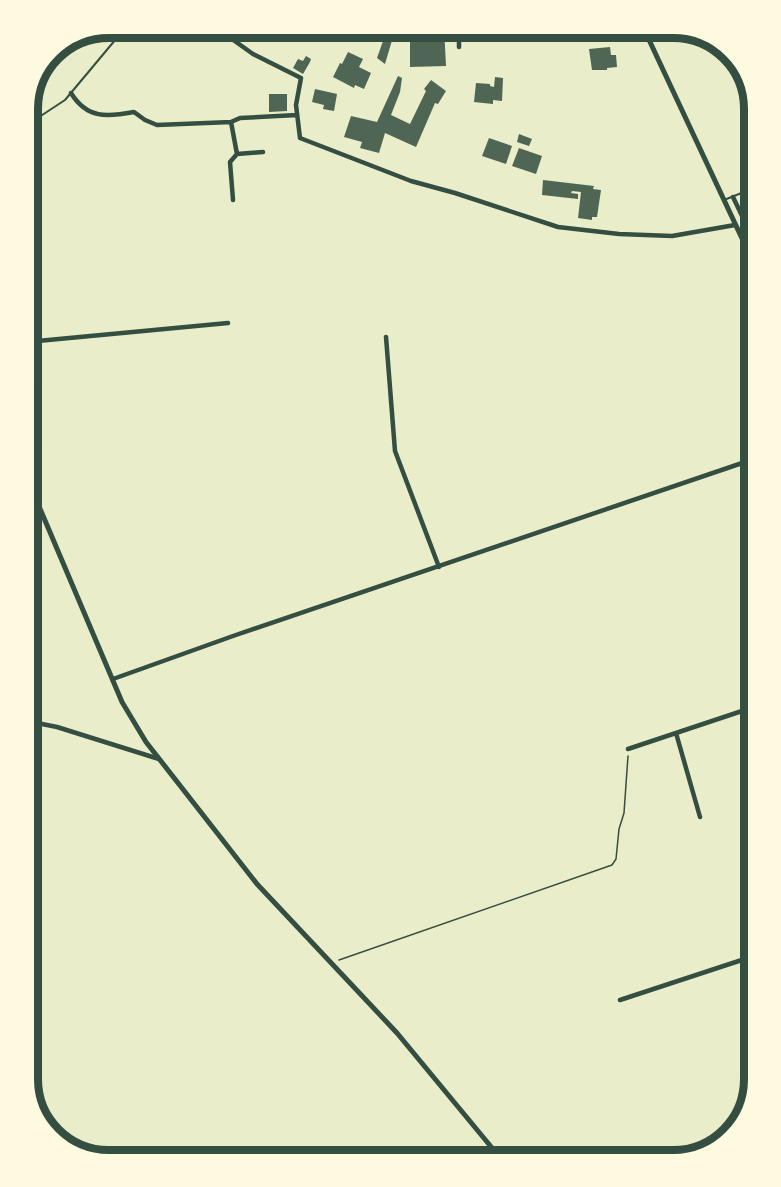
<svg xmlns="http://www.w3.org/2000/svg" width="781" height="1187" viewBox="0 0 781 1187" font-family="'Open Sans',sans-serif">
<rect width="100%" height="100%" fill="#e9edc9"/>
<path fill="#4f6655" d="M388 27H396L385 64 377 58Z
M416 27H444L446 66 410 67V37H416Z
M479 27H522L523 34 479 35Z
M610 47 611 55H616L617 67 607 68V70H592L589 49Z
M348 52 363 59 359 67 371 73 364 89 355 85 354 88 333 77 340 63 342 64Z
M306 56 311 59 310 62 303 74 293 68 298 59 303 61Z
M398 76 402 78 400 92 391 115 410 124 426 91 424 89 431 80 446 91 438 104 435 103 416 147 385 133 379 153 360 148 362 142 344 137 351 116 377 122Z
M495 77 503 78 502 101 493 100V104L474 102 476 83 490 84V86L494 87Z
M315 89 337 94 334 111 323 109 324 105 312 102Z
M269 94H287V111L269 112Z
M519 134 532 139 529 146 517 142Z
M489 138 512 146 506 164 482 156Z
M519 148 542 156 536 174 512 166Z
M543 180 594 186 593 189 601 190 597 217H592V220L578 218 581 192 572 191 571 193 578 194V199L542 195Z"/>
<g fill="none" stroke-linecap="round" stroke-linejoin="round">
<path stroke="#344e41" stroke-width="1.5" d="M339 960 612 865 616 859 619 829 624 813 628 756"/>
<path stroke="#344e41" stroke-width="2" d="M27 125 65 100 126 27
M724 200 754 188"/>
<path stroke="#344e41" stroke-width="4.5" d="M215 27 253 54 301 78 296 105 300 138 411 181 455 193 558 227 619 234 672 236 735 225
M459 47V27
M71 93C87 119 107 117 134 112L145 120 157 125 231 122 237 154 230 162 233 200
M231 122 240 118 297 115
M237 154 263 152
M733 197 754 241
M386 337 395 451 439 567
M27 342 228 323
M113 679 233 636 754 459
M27 721 57 727 159 759
M676 733 700 817
M628 749 754 707
M620 1000 754 956"/>
<path stroke="#344e41" stroke-width="5" d="M643 27 754 264
M27 478 122 702 146 742 257 884 397 1033 502 1160"/>
</g>
<path d="M0 0H781V1187H0ZM109 38H673A71 71 0 0 1 744 109V1079A71 71 0 0 1 673 1150H109A71 71 0 0 1 38 1079V109A71 71 0 0 1 109 38Z" fill="#fefae0" fill-rule="evenodd"/>
<path fill="none" stroke="#344e41" stroke-width="8" d="M109 38H673A71 71 0 0 1 744 109V1079A71 71 0 0 1 673 1150H109A71 71 0 0 1 38 1079V109A71 71 0 0 1 109 38Z"/>
</svg>
